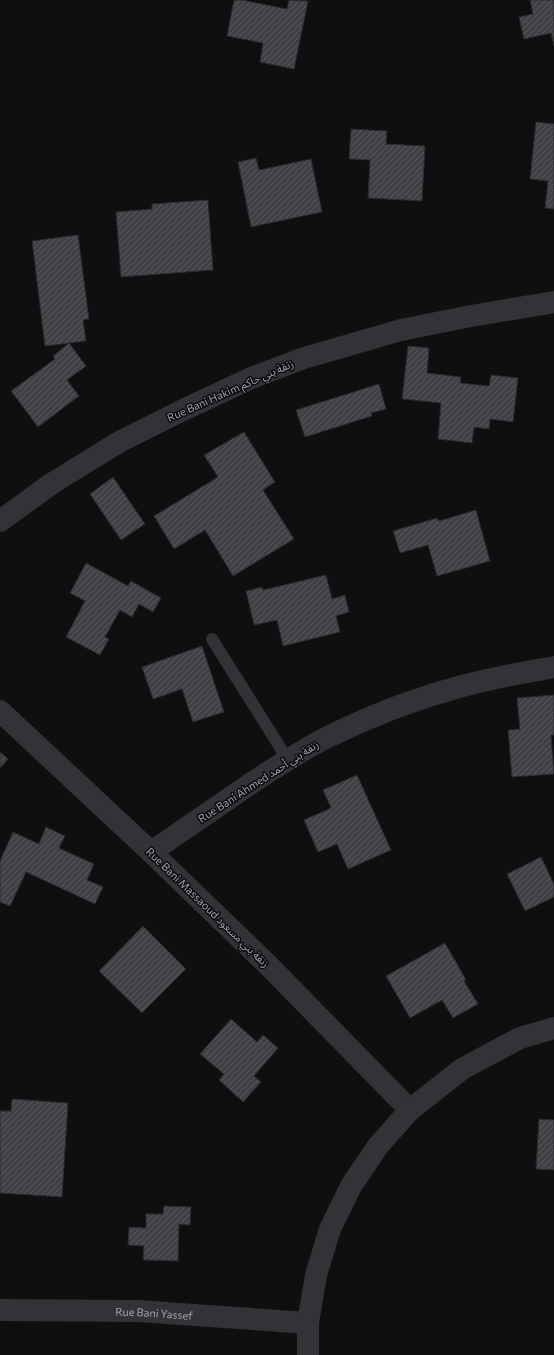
<svg xmlns="http://www.w3.org/2000/svg" width="554" height="1355" viewBox="0 0 554 1355" font-family="Commissioner,'Noto Sans Arabic',sans-serif">
<defs>
<pattern id="building-hatch" width="6" height="6" patternUnits="userSpaceOnUse"><rect width="6" height="6" fill="#404146"/><path d="M-1 1l2-2M0 6l6-6M5 7l2-2" fill="none" stroke="#58595e"/></pattern>
</defs>
<rect width="100%" height="100%" fill="#0f0f10"/>
<path fill="url(#building-hatch)" stroke="#2a292c" d="M234 0H242L287 9 289 0 308 1 294 69 260 62 263 43 227 36Z
M530 0H554V46L551 33 524 39 519 17 533 14Z
M536 122 554 124V209L545 208 548 181 530 179Z
M351 129 387 131 386 144 425 146 422 201 368 198 370 160 349 159Z
M256 158 259 170 311 159 322 212 251 227 238 162Z
M208 200 213 270 121 277 116 212 152 209V204Z
M78 235 89 319 83 320 86 341 45 346 32 241Z
M69 343 86 366 67 380 79 396 38 427 11 391 55 359 53 356Z
M408 346 429 348 427 373 461 377 460 383 489 386 491 375 518 378 513 422 490 419 489 429 474 427 472 443 438 439 441 403 402 399Z
M379 384 386 409 371 413 372 416 305 437 296 410Z
M244 432 275 482 263 490 294 539 233 576 205 530 174 549 154 516 218 477 204 455Z
M113 477 145 524 121 540 90 494Z
M476 510 490 561 437 576 428 545 400 553 393 531 437 518 439 521Z
M86 563 128 586 131 581 161 598 153 612 139 604 132 617 120 610 105 637 109 639 100 655 66 637 85 601 70 593Z
M326 575 332 599 345 595 349 612 336 616 340 632 283 646 277 620 254 625 246 591 262 587 263 590Z
M202 646 224 712 193 722 182 689 153 699 142 667Z
M554 695V735H551L554 774 512 777 508 730 520 729 517 698Z
M0 752 8 759 0 768Z
M357 775 391 850 348 869 337 844 318 852 304 820 331 808 323 790Z
M46 827 65 836 59 848 94 864 87 880 103 887 95 904 26 872 10 906 0 902V861L13 832 39 844Z
M541 857 554 884V897L525 911 507 874Z
M143 926 186 969 142 1013 99 971Z
M445 943 466 980 464 981 478 1004 453 1018 442 1000 410 1018 386 976Z
M231 1019 257 1042 263 1035 278 1048 254 1076 261 1082 243 1102 219 1080 224 1074 200 1054Z
M12 1099 68 1103 62 1197 0 1193V1111H11Z
M539 1119 554 1120V1170L536 1169Z
M164 1206 191 1207 190 1225 179 1224 178 1261 143 1260 144 1246 128 1245 129 1227 146 1228V1214H163Z"/>
<g fill="none" stroke-linecap="round" stroke-linejoin="round">
<path stroke="#323237" stroke-width="12" d="M212 639 288 760"/>
<g stroke="#323237" stroke-width="22">
<path d="M0 521 51 484 119 442 181 411 249 379 304 358 401 330 471 316 554 302"/>
<path d="M0 711 151 852 268 965 410 1110"/>
<path d="M151 852C186 828 221 804 256 780 279 765 302 750 326 738 368 717 414 699 459 687 490 678 522 673 554 667"/>
<path id="s1" d="M0 1310 138 1311 308 1323"/>
<path d="M308 1355V1323L316 1275 330 1229 351 1186 378 1146 410 1110 462 1069 520 1038 554 1028"/>
</g>
</g>
<g text-anchor="middle" dominant-baseline="central" stroke-width="3" stroke-linejoin="round" paint-order="stroke">
<g font-size="11" fill="#a1a3b0" stroke="#0a0a0b">
<text transform="translate(230 390) rotate(-24)">Rue Bani Hakim زنقة بني حاكم</text>
<text transform="translate(258 781) rotate(-33)">Rue Bani Ahmed زنقة بني أحمد</text>
<text transform="translate(208 907) rotate(44)">Rue Bani Massaoud زنقة بني مسعود</text>
<text stroke="none"><textPath href="#s1" startOffset="154">Rue Bani Yassef</textPath></text>
</g>
</g>
</svg>
